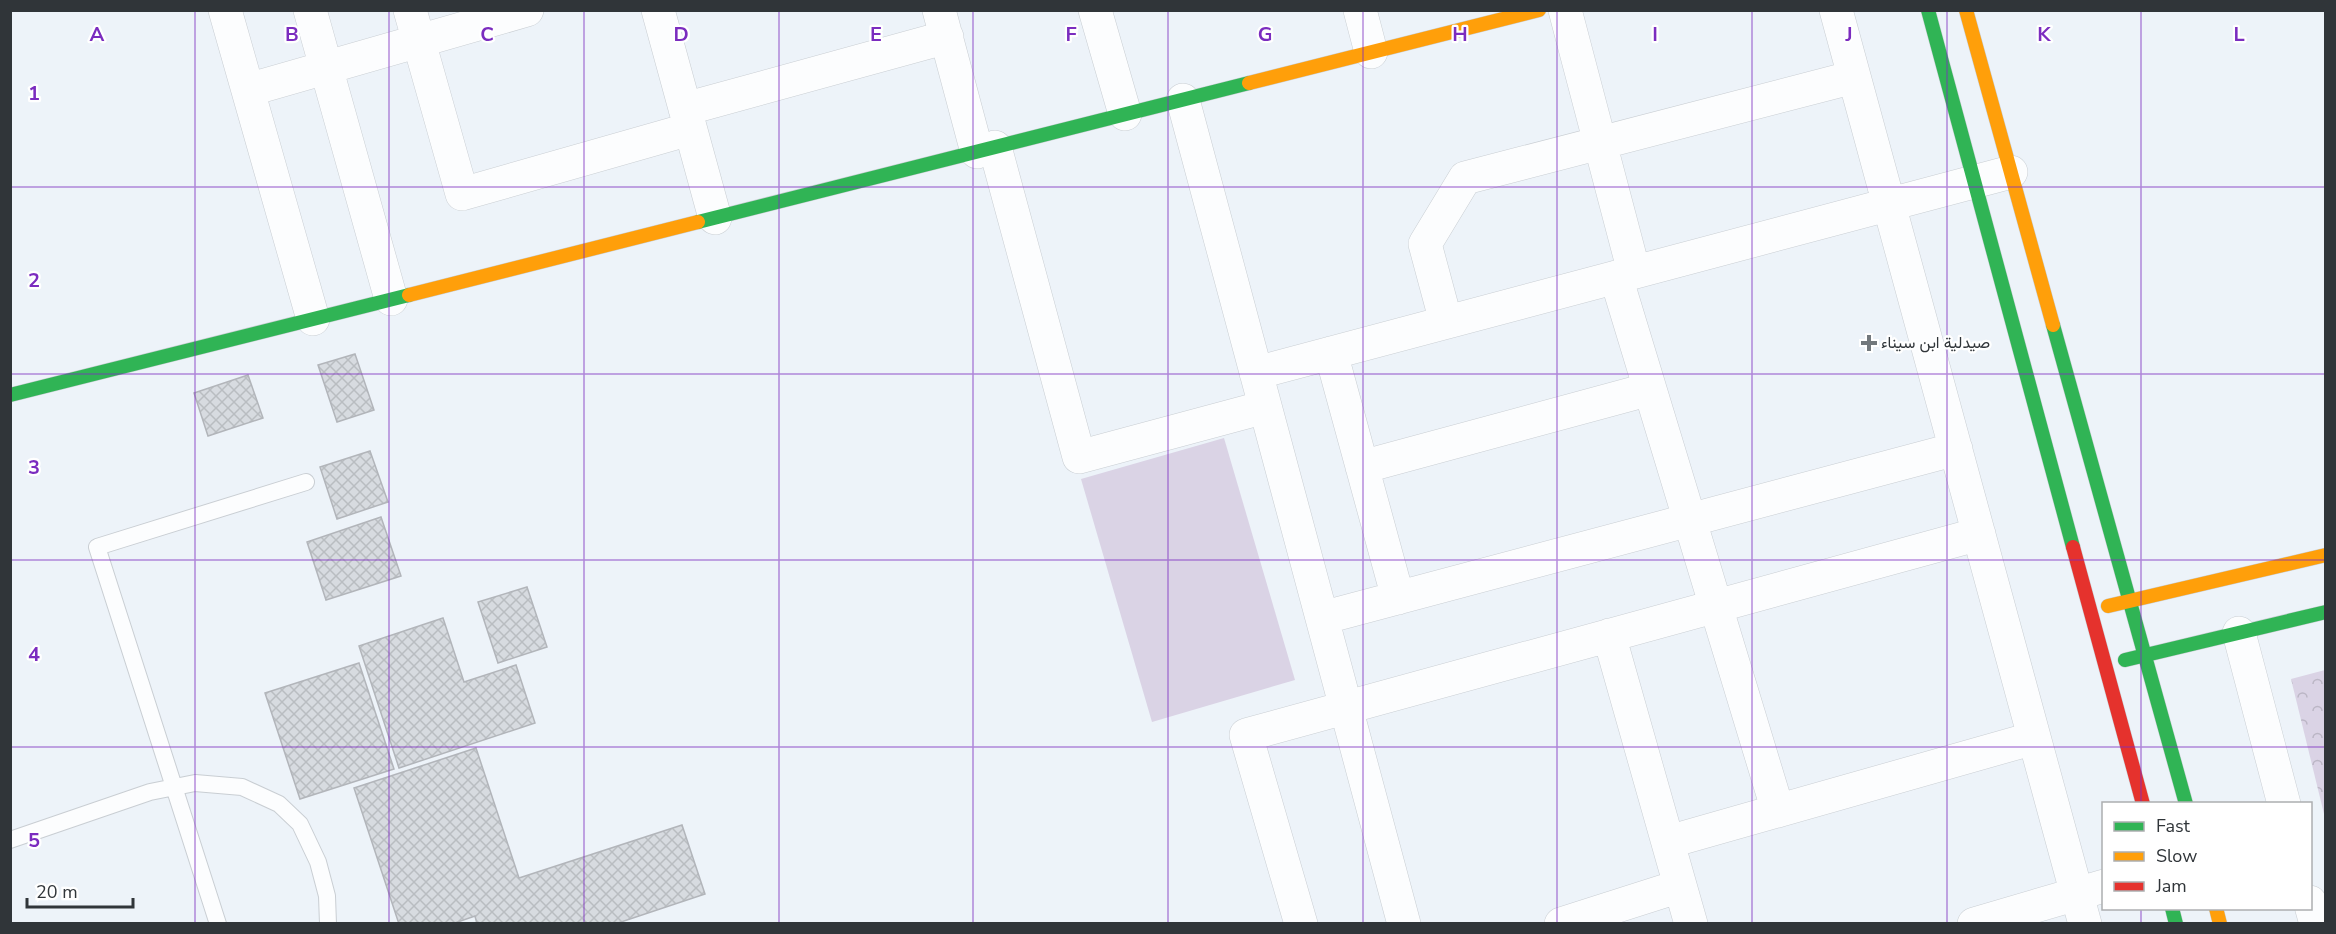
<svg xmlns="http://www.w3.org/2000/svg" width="2336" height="934" viewBox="0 0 2336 934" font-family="'Nunito Sans',Vazirmatn,sans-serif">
<defs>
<pattern id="park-crowns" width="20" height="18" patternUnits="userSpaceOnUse" patternTransform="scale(1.5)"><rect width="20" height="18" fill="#dad3e5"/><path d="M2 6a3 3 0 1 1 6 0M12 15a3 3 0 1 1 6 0" fill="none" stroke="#bbb6c5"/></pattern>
<pattern id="building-cross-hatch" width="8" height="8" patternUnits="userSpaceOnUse" patternTransform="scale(1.5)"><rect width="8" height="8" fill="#d7dbe0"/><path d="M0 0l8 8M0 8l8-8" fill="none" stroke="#b9bdc1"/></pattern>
</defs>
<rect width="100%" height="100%" fill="#edf3f9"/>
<path fill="url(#park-crowns)" d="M2325 670H2326L2325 818 2291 679Z"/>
<path fill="#dad3e5" d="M1224 438 1295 680 1152 722 1081 479Z"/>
<path fill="url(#building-cross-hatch)" stroke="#b2b5ba" stroke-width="1.5" d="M355 354 374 410 337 422 318 365Z
M248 375 263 418 208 436 194 393Z
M370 451 388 502 337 519 320 467Z
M381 517 401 576 326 600 307 542Z
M527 587 547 647 498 663 478 602Z
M443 618 464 682 516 665 535 723 399 768 359 646Z
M359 663 394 769 300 799 265 693Z
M476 748 519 878 682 825 705 894 615 924H477L475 916 452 924H399L354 788Z"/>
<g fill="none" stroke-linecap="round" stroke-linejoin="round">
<g stroke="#c9ced3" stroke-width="18">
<path id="lane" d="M10 840 150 792 195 783 242 787 279 804 300 824 318 862 327 896 328 924
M218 924 97 547 306 482"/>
</g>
<g stroke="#c9ced3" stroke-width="34">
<path id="street" d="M225 10 313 319
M310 10 391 299
M410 10 462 194 690 129
M658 10 715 218
M939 10 977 152
M1095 10 1125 114
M1360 10 1371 52
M1565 10 1634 272
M1836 10 2085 924
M248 90 527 10
M1183 100 1404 924
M685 109 947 37
M995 147 1079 457 1265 407
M1616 277 1778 811
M1446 322 1425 244 1465 178 1854 77
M1331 353 1398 598
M1256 373 2011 172
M1362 467 1650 389
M1322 618 1956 449
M2239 633 2284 804
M1609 635 1691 924
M1668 842 2034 738
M2310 902 2316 924
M1301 924 1246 735 1979 534
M1561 924 1680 886
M1974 924 2104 886"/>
</g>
<g stroke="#c9ced3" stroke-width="15">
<path id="fast" d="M1928 10 2073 547
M698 222 1249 83
M2053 325 2186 804
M10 395 409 295
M2125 660 2326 612
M2172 908 2176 924"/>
</g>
<g stroke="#c9ced3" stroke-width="15">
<path id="slow" d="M1966 10 2053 325
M1249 83 1539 10
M409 295 698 222
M2108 606 2326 555
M2216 908 2220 924"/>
</g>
<g stroke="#c9ced3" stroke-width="15">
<path id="jam" d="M2073 547 2143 804"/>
</g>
<use href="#lane" stroke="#fcfdfe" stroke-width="16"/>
<use href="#street" stroke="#fcfdfe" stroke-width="33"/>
<use href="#fast" stroke="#30b455" stroke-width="14"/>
<use href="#slow" stroke="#ff9f0a" stroke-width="14"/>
<use href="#jam" stroke="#e5322d" stroke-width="14"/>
</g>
<path fill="none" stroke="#7b2cbf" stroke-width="1.5" stroke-opacity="0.55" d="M195 10V924M389 10V924M584 10V924M779 10V924M973 10V924M1168 10V924M1363 10V924M1557 10V924M1752 10V924M1947 10V924M2141 10V804M10 187H2326M10 374H2326M10 560H2326M10 747H2326M2141 908V924"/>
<path fill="#72787c" stroke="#fff" stroke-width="2" d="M1866 334h6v6h6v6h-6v6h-6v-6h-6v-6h6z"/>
<g text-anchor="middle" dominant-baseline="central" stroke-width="4.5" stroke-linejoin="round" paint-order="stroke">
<g font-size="16" fill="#303539" stroke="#fff" text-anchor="start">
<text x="1881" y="343">صيدلية ابن سيناء</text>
</g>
</g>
<g font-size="20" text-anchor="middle" font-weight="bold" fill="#7b2cbf" stroke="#fff" stroke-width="4.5" stroke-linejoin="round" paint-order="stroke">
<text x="97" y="41">A</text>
<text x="292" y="41">B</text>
<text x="487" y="41">C</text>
<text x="681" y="41">D</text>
<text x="876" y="41">E</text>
<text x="1071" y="41">F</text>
<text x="1265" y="41">G</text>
<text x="1460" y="41">H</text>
<text x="1655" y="41">I</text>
<text x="1849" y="41">J</text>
<text x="2044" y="41">K</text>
<text x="2239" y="41">L</text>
<text x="34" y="100">1</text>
<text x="34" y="287">2</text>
<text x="34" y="474">3</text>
<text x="34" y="661">4</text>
<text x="34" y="847">5</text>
</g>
<rect width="2336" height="934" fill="none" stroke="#303539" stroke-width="24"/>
<rect x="2102" y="802" width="210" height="108" fill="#ffffff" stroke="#acaeb0" stroke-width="1.5"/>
<rect x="2114" y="822" width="30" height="9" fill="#30b455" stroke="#acaeb0" stroke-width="1.5"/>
<text x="2156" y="832" font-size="18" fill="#303539">Fast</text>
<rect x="2114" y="852" width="30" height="9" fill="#ff9f0a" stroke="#acaeb0" stroke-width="1.5"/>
<text x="2156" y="862" font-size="18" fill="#303539">Slow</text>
<rect x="2114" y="882" width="30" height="9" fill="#e5322d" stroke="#acaeb0" stroke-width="1.5"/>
<text x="2156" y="892" font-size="18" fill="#303539">Jam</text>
<path d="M27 898v9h106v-9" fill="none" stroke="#303539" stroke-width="3"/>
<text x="36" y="898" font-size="18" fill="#303539" stroke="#ffffff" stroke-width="4.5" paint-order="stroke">20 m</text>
</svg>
